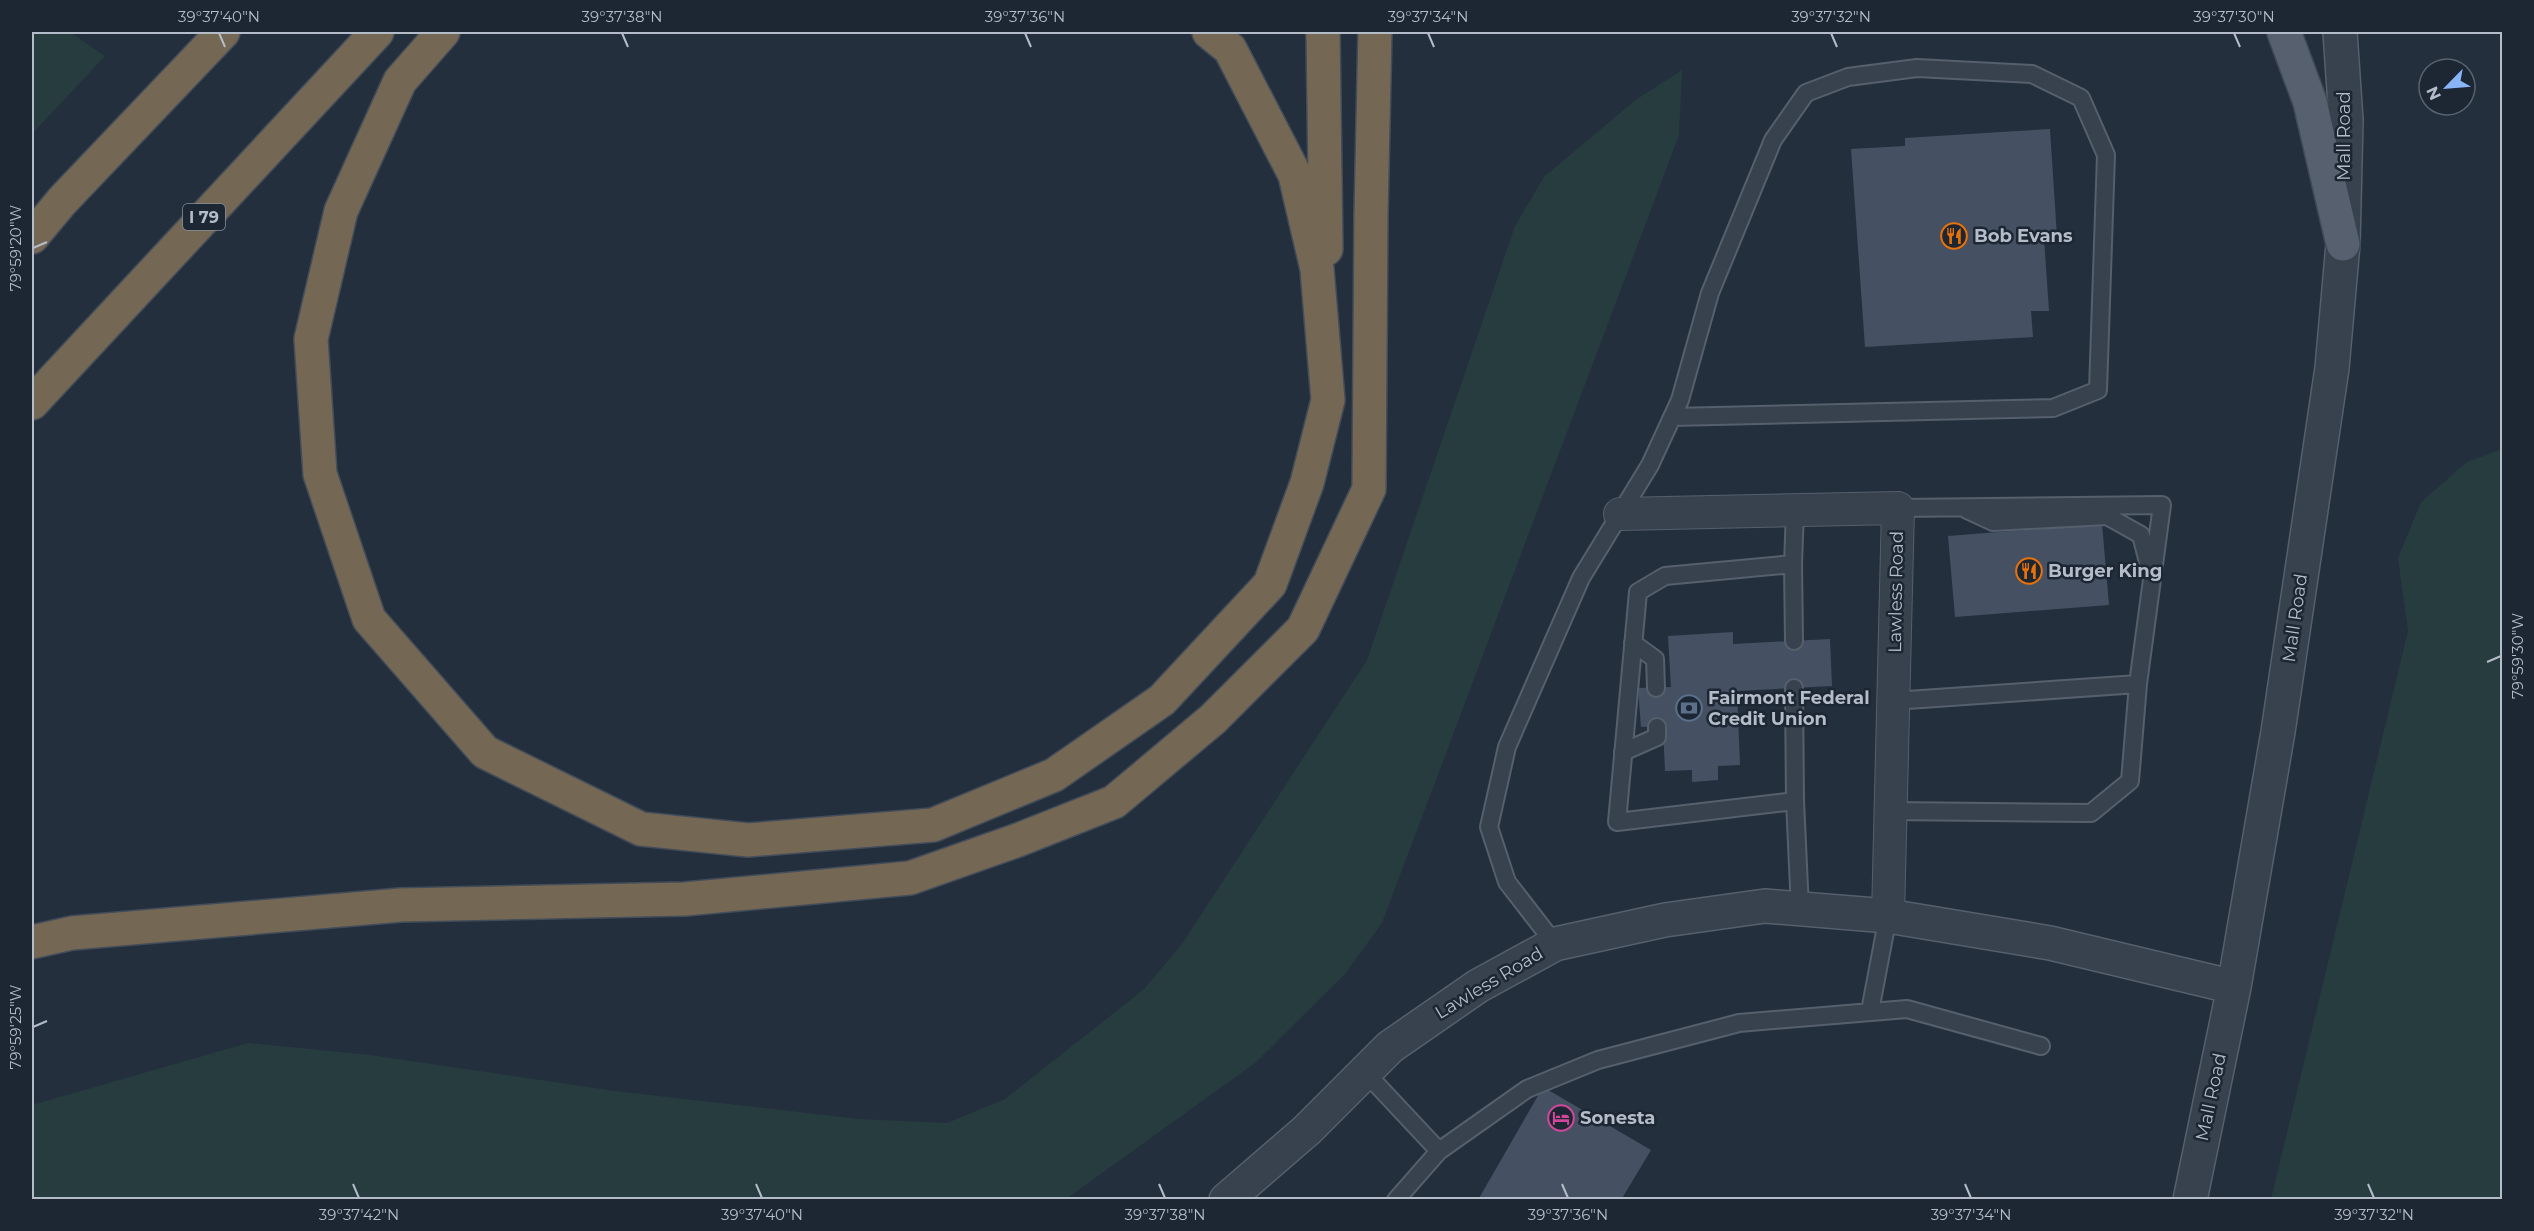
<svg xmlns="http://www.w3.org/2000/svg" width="2534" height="1231" viewBox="0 0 2534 1231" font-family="Montserrat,sans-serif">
<rect width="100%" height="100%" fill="#242f3e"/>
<path fill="#263c3f" d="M32 32H70L105 56 32 134Z
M1682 70 1679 135 1382 923 1345 974 1255 1063 1066 1199H32V1105L248 1043 370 1055 615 1091 859 1119 947 1123 1005 1099 1143 990 1182 944 1367 660 1515 226 1544 177 1634 101Z
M2502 449V1199H2271L2408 631 2398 558 2421 502 2467 462Z"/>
<path fill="#455162" d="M2050 129 2057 237 2044 238 2049 311H2031L2033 337 1865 347 1851 149 1905 146V138Z
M2102 524 2109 605 1955 617 1948 536Z
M1733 632V644L1830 639 1832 686 1737 691 1740 765 1718 766V780L1692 782V770L1665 771 1663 726 1641 727 1638 688 1671 687 1668 636Z
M1543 1087 1651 1150 1621 1200H1478Z"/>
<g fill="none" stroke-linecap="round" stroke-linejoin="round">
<g stroke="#565f6c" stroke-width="20">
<path id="service" d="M1898 508 2162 505 2138 684
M1795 510 1793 564 1665 576 1638 592 1617 822 1795 801 1800 909
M1967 510 1993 522 2107 516 2141 535 2150 570
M1793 564 1794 641
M1633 643 1655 659 1656 688
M1794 688 1795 801
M1623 752 1657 737V727
M1891 811 2091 813 2130 781 2138 684 1893 701
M1555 944 1507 882 1489 827 1507 747 1581 578 1650 465 1680 400 1710 293 1773 140 1806 93 1848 77 1917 68 2032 74 2081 98 2106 155 2098 390 2053 408 1672 417
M1870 1011 1888 916
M1365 1072 1439 1151 1396 1200
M1439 1151 1527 1089 1598 1060 1739 1023 1907 1009 2041 1046"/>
</g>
<g stroke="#565f6c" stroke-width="34">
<path id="minor" d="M1620 514 1898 508 1888 916"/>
</g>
<g stroke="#565f6c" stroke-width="36">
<path id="tertiary" d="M1226 1200 1307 1130 1390 1047 1478 986 1555 944 1665 920 1765 906 1888 916 2050 943 2234 987
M2190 1200 2234 987 2278 732 2332 368 2343 244 2346 120 2340 32"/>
</g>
<g stroke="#414a57" stroke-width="36">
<path id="primary" d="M2284 32 2310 102 2343 244"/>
</g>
<g stroke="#434c59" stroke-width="36">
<path id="motorway" d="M443 32 400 81 341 211 311 339 320 474 369 619 485 752 641 829 748 840 933 825 1054 775 1162 700 1270 584 1307 483 1328 400 1317 269 1295 175 1230 49 1209 32
M1323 32 1326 249
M32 237 62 201 223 32
M32 403 377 32
M32 942 72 933 401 905 685 899 910 878 1018 840 1114 802 1213 719 1303 629 1369 489 1371 214 1375 32"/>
</g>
<use href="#service" stroke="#38414e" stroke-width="16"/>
<use href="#minor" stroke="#38414e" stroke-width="32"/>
<use href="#tertiary" stroke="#38414e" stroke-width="33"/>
<use href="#primary" stroke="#56606e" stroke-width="33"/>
<use href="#motorway" stroke="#746855" stroke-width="33"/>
</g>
<path fill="none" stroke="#b4bcc9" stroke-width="2" d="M219 33 225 47M622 33 628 47M1025 33 1031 47M1428 33 1434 47M1831 33 1837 47M2234 33 2240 47M33 248 47 242M2487 662 2501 656M33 1027 47 1021M353 1184 359 1198M756 1184 762 1198M1159 1184 1165 1198M1562 1184 1568 1198M1965 1184 1971 1198M2368 1184 2374 1198"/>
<defs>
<g id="restaurant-ring" transform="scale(1.35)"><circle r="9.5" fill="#1d2633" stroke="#e8710a" stroke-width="1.5"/><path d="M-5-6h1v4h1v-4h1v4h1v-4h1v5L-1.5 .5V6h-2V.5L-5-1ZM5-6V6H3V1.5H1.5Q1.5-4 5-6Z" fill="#e8710a"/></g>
<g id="bank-ring" transform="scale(1.35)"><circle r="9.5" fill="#1d2633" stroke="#5c6f8a" stroke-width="1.5"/><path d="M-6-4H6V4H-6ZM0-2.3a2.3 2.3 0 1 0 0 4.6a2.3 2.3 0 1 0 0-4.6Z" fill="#5c6f8a"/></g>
<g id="hotel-ring" transform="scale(1.35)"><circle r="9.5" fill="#1d2633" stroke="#d1479c" stroke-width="1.5"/><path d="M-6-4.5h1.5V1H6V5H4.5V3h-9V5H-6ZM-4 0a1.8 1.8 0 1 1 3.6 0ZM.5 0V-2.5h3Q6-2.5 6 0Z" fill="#d1479c"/></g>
</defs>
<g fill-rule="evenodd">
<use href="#restaurant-ring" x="1954" y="236"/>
<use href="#restaurant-ring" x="2029" y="571"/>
<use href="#bank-ring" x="1689" y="708"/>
<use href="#hotel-ring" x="1561" y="1118"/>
</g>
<g text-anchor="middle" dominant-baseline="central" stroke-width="5" stroke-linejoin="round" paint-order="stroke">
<rect fill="#1d2633" stroke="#878f9c" stroke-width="1.5" x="183" y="204" width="42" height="26" rx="4.5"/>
<g font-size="16" font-weight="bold" fill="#b4bcc9">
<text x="204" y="217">I 79</text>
</g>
<g font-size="18" fill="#b4bcc9" stroke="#1d2633">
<text transform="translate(2344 136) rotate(-90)">Mall Road</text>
<text transform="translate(1896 592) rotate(-89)">Lawless Road</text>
<text transform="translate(2295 618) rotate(-82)">Mall Road</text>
<text transform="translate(1489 983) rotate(-31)">Lawless Road</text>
<text transform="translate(2211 1097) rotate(-78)">Mall Road</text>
</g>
<g font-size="18" font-weight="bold" fill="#b4bcc9" stroke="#1d2633" text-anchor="start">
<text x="1974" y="236">Bob Evans</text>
<text x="2048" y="571">Burger King</text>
<text x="1708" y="698">Fairmont Federal<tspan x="1708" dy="21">Credit Union</tspan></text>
<text x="1580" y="1118">Sonesta</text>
</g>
</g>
<rect width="2534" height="1231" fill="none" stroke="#1d2633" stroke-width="66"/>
<g transform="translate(2447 87) rotate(245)"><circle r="28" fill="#1d2633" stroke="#59626f" stroke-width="1.5"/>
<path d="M0-4.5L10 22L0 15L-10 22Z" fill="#8ab4f8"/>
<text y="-9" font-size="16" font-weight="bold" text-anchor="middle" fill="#b4bcc9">N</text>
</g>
<rect x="33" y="33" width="2468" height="1165" fill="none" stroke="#b4bcc9" stroke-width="2"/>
<g font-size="15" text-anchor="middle" fill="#b4bcc9">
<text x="219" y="22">39°37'40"N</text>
<text x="622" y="22">39°37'38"N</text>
<text x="1025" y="22">39°37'36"N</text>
<text x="1428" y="22">39°37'34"N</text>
<text x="1831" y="22">39°37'32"N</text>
<text x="2234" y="22">39°37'30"N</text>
<text transform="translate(16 248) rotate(-90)" y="5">79°59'20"W</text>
<text transform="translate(2518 656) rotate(-90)" y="5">79°59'30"W</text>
<text transform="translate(16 1027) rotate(-90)" y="5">79°59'25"W</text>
<text x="359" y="1220">39°37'42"N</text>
<text x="762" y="1220">39°37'40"N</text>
<text x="1165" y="1220">39°37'38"N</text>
<text x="1568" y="1220">39°37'36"N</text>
<text x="1971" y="1220">39°37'34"N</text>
<text x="2374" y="1220">39°37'32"N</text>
</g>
</svg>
